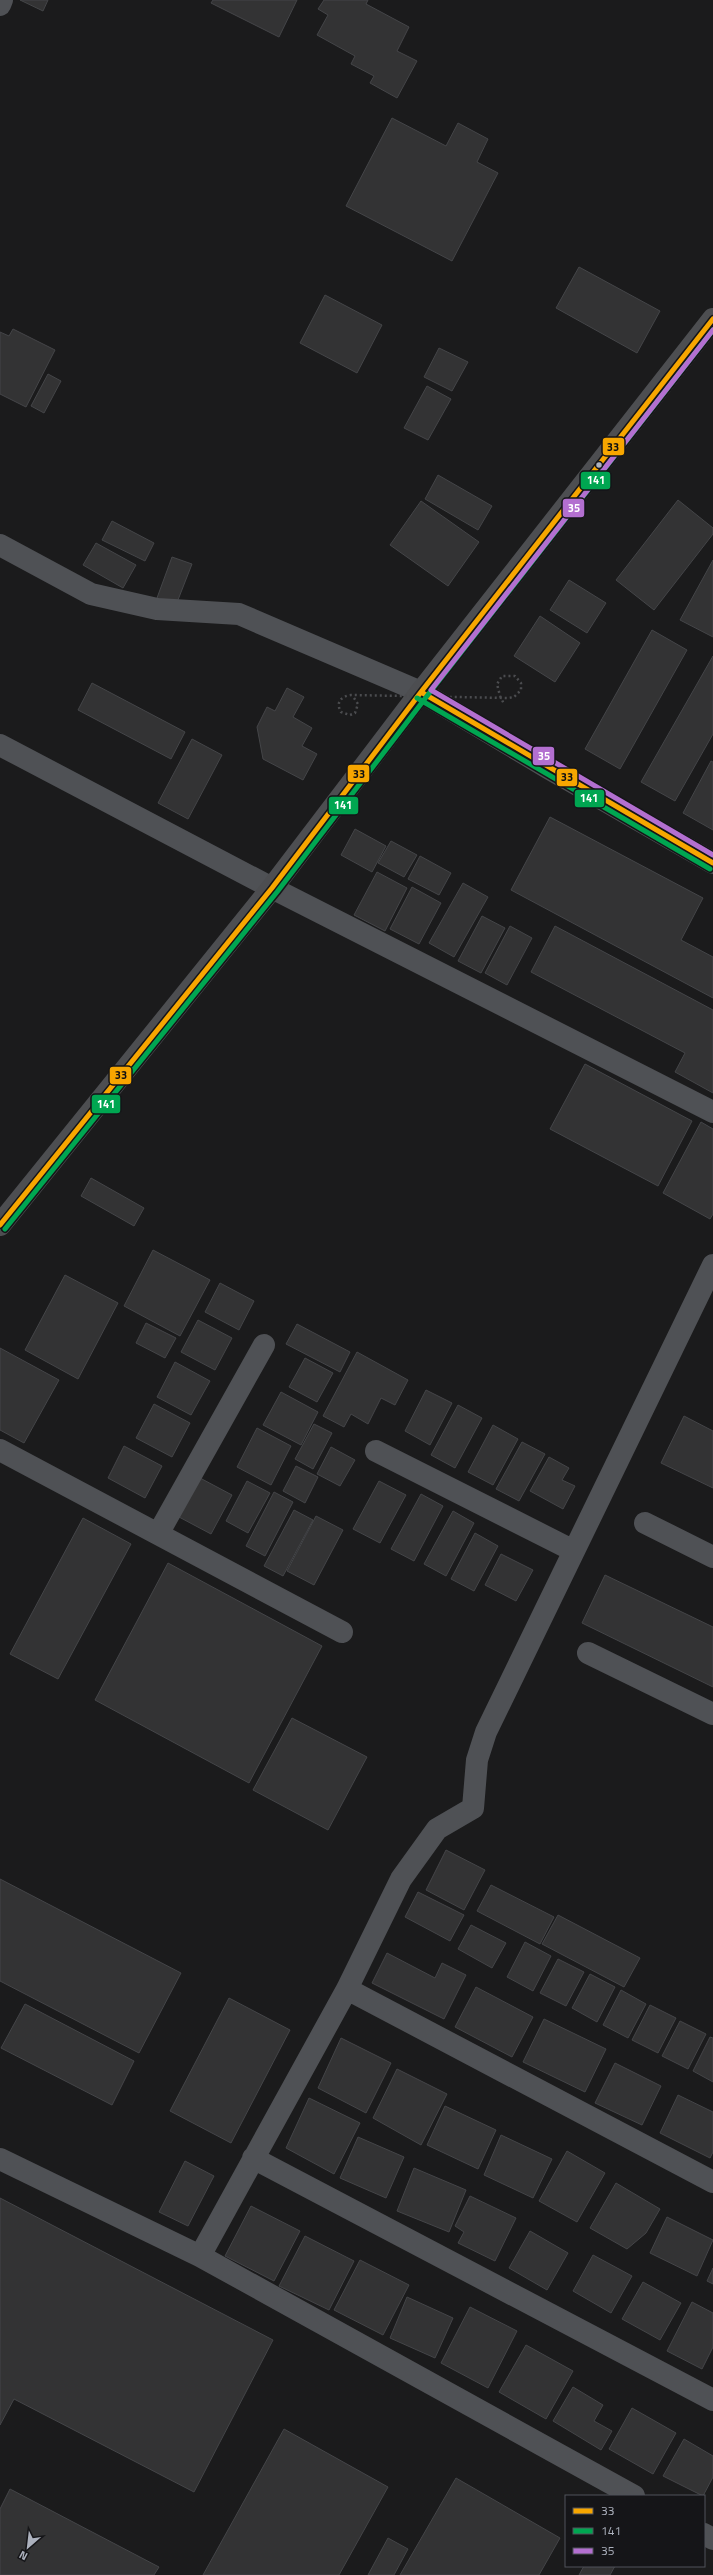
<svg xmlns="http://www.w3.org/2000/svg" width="713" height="2575" viewBox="0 0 713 2575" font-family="'Titillium Web',sans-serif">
<rect width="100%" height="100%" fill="#1b1b1c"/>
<path fill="#333334" stroke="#444548" d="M20 0H48L43 11Z
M213 0H297L279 37 211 3Z
M324 0H368L366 4 409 27 397 51 417 61 397 98 370 83 374 76 351 64 355 56 317 35 328 15 318 9Z
M392 118 446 146 458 123 488 139 477 162 498 173 452 261 346 206Z
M579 267 660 311 637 353 556 308Z
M325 295 382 325 357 373 300 343Z
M13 329 55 350 26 407 0 394V332L9 336Z
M439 348 468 362 452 391 424 377Z
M48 374 61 381 44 413 31 406Z
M427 386 451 399 428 440 404 428Z
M438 475 492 506 478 530 425 499Z
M678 500 713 528V534L654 610 616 580Z
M421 501 479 542 448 586 390 545Z
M112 521 154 543 145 561 102 540Z
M96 543 136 565 123 588 83 565Z
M172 557 192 564 176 605 157 598Z
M713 560V637L680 620Z
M569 580 606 603 587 633 550 610Z
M540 616 580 643 555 682 514 656Z
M652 630 687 650 620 769 585 749Z
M713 656V734L675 801 641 782Z
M92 683 185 732 171 759 78 710Z
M287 688 304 697 293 717 312 728 302 746 317 754 303 780 263 759 257 727 267 707 275 711Z
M192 739 222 755 188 819 158 803Z
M711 761 713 762V830L683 813Z
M550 817 703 898 681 940 713 957V998L511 890Z
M355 829 386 846 372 872 341 855Z
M391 841 417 855 404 877 378 863Z
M420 856 451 873 439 895 408 879Z
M377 872 407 888 385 931 354 915Z
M463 883 488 897 454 957 429 943Z
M412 887 441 903 419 944 390 929Z
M482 916 505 928 481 973 458 961Z
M510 926 532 938 507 985 485 973Z
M555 926 713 1010V1093L675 1072 685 1053 531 972Z
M585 1064 692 1121 658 1186 550 1129Z
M701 1122 713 1129V1214L710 1219 663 1193Z
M91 1178 144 1208 134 1226 81 1196Z
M153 1250 210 1280 180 1336 124 1306Z
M65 1275 118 1303 78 1379 25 1350Z
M220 1283 254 1301 239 1330 205 1312Z
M198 1320 232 1338 215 1370 181 1352Z
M146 1323 176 1338 165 1358 136 1343Z
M297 1324 350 1352 340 1372 286 1344Z
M0 1348 59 1380 24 1443 0 1430Z
M357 1352 408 1380 395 1405 381 1398 368 1424 351 1414 344 1427 323 1416Z
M305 1358 333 1373 317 1402 289 1387Z
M175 1362 210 1381 191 1415 157 1397Z
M426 1390 452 1403 430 1445 405 1431Z
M281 1392 318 1412 301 1445 263 1425Z
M154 1404 190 1423 172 1457 136 1438Z
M458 1405 482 1418 455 1468 431 1455Z
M684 1416 713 1431V1488L661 1463Z
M314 1424 332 1433 313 1469 295 1459Z
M493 1425 518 1439 493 1485 468 1472Z
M257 1428 291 1446 271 1485 237 1467Z
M522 1442 545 1454 519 1501 496 1489Z
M124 1446 162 1466 145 1498 108 1478Z
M331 1447 355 1460 340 1486 317 1474Z
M549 1457 569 1468 562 1480 575 1486 563 1509 530 1491Z
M296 1466 318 1477 305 1503 283 1491Z
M200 1478 232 1495 211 1534 179 1517Z
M247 1481 270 1493 248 1533 226 1521Z
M379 1481 406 1495 380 1543 353 1529Z
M274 1492 293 1502 265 1556 246 1546Z
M421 1494 443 1506 414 1561 391 1549Z
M294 1510 313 1520 283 1576 264 1566Z
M453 1511 474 1523 446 1576 424 1564Z
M316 1516 343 1530 314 1585 287 1571Z
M83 1518 131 1544 58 1679 10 1654Z
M475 1533 498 1546 474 1591 451 1579Z
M501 1554 533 1570 516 1601 485 1585Z
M168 1563 322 1646 249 1783 95 1700Z
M605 1575 713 1627V1687L582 1623Z
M292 1718 367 1757 328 1830 253 1790Z
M446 1850 485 1870 464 1910 426 1890Z
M0 1879 181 1973 139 2053 0 1981Z
M491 1885 554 1917 540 1944 477 1911Z
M418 1892 464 1915 450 1941 405 1917Z
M558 1915 640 1958 624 1987 542 1944Z
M471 1925 506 1943 492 1968 458 1949Z
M525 1942 551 1956 533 1991 507 1977Z
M387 1953 435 1978 442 1963 466 1975 444 2019 372 1983Z
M558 1959 584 1972 566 2006 540 1993Z
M590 1974 615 1987 597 2022 572 2008Z
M476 1987 533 2017 512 2057 455 2027Z
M621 1990 646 2004 628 2038 603 2025Z
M229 1998 290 2030 231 2143 170 2111Z
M25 2004 134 2061 112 2105 1 2048Z
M650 2005 676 2018 658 2053 632 2040Z
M544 2019 606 2049 585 2092 523 2062Z
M680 2021 706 2034 688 2069 662 2056Z
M710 2037 713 2038V2082L693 2071Z
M341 2038 391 2063 366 2113 318 2088Z
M615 2063 661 2086 642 2125 595 2103Z
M397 2069 447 2094 421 2145 373 2118Z
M678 2095 713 2112V2152L710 2158 660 2133Z
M309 2098 360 2123 334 2174 286 2148Z
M445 2106 496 2130 478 2169 427 2145Z
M501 2135 552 2159 533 2198 484 2175Z
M358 2137 404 2157 386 2198 340 2178Z
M567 2151 605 2173 577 2222 539 2201Z
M185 2161 214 2176 188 2226 159 2212Z
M414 2168 466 2190 449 2232 397 2211Z
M616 2183 660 2209 646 2233 627 2249 590 2228Z
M470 2196 516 2218 495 2261 458 2243 464 2232 455 2226Z
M0 2198 273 2340 194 2492 14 2399 0 2425Z
M251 2206 300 2231 274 2281 225 2256Z
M667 2217 713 2240 697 2276 650 2253Z
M530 2231 568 2253 547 2290 509 2268Z
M305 2236 354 2261 329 2310 279 2286Z
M593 2255 632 2276 611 2313 573 2291Z
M360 2260 409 2285 383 2335 334 2310Z
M713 2268V2284L707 2281Z
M643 2282 681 2303 660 2340 622 2319Z
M407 2297 453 2318 435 2358 390 2338Z
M692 2302 713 2313V2347L702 2369 667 2351Z
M470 2307 517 2331 488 2388 441 2363Z
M526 2345 573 2371 546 2419 499 2392Z
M573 2387 603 2405 594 2421 612 2431 601 2450 553 2421Z
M632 2408 676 2433 653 2474 609 2449Z
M284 2429 388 2487 339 2575H203Z
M684 2439 713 2456V2477L703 2496 663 2476Z
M456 2478 560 2538 539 2575H400Z
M10 2489 159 2567 154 2575H0V2509Z
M388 2538 408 2549 394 2575H368Z
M584 2566H615L610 2575H579Z"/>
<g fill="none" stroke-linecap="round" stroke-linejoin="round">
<path stroke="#4b4c4f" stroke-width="2.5" stroke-dasharray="2 3" stroke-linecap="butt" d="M500 696 504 704"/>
<path stroke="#4f5155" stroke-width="22" d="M0 1450 342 1632
M158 1534 264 1345"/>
<path stroke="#4f5155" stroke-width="22" d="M0 5 2 0
M0 545 91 594 157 609 239 614 421 692
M0 745 272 888 713 1112
M376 1451 574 1551
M645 1523 713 1557
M588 1653 713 1714
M347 1989 713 2182
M253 2158 713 2400
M0 2159 200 2256 634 2496
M200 2256 347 1989 401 1879 437 1829 473 1808 477 1760 486 1732 713 1265
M704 2534 713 2539"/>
<path stroke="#4e4f53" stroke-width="22" d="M421 692 548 768 713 863"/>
<path stroke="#4d4e51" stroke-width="22" d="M0 1225 272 888 421 692 713 319"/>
<path stroke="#4b4c4f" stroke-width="2.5" stroke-dasharray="2 3" stroke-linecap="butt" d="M354 698 358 704 355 713 350 715 341 712C335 702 342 696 351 695L508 698 514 697 521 690V683L515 676H502L497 684 500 696"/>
<g stroke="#151518" stroke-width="8">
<path id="bus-1" d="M421 692 713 863
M0 1225 272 888 421 692 713 319"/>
</g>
<g stroke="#151518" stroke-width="8">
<path id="bus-2" d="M417 698 710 869
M5 1229 277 892 427 696 713 330"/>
</g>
<g stroke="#151518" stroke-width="8">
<path id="bus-3" d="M713 330 431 690 713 855"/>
</g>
<use href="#bus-1" stroke="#f7a600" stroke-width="5"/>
<use href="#bus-2" stroke="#00a651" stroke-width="5"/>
<use href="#bus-3" stroke="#b36fd0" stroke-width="5"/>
</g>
<circle fill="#acb1bd" stroke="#151518" stroke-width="1.5" cx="599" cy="465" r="3.5"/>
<g stroke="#151518" stroke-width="1.5">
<rect x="602" y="437" width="23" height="19" rx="4" fill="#f7a600"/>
<rect x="580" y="471" width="31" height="19" rx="4" fill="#00a651"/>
<rect x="562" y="498" width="23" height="20" rx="4" fill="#b36fd0"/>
<rect x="532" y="746" width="23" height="20" rx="4" fill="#b36fd0"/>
<rect x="347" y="764" width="23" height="19" rx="4" fill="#f7a600"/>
<rect x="556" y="768" width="22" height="19" rx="4" fill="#f7a600"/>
<rect x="574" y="789" width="31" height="19" rx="4" fill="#00a651"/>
<rect x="328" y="796" width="31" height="19" rx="4" fill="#00a651"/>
<rect x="109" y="1066" width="23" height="19" rx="4" fill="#f7a600"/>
<rect x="91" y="1094" width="30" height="20" rx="4" fill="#00a651"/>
</g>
<g font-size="11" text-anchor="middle" font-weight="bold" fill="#fff">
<text x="596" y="484">141</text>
<text x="574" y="512">35</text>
<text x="544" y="760">35</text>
<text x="589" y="802">141</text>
<text x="343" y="809">141</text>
<text x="106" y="1108">141</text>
</g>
<g font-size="11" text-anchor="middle" font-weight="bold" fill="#111">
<text x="613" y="451">33</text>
<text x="359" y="778">33</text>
<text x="567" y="781">33</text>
<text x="121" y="1079">33</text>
</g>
<rect x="565" y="2495" width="140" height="72" fill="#151518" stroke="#51535a"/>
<rect x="573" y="2508" width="20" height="6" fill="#f7a600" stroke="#51535a"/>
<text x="601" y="2515" font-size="12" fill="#acb1bd">33</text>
<rect x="573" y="2528" width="20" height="6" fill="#00a651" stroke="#51535a"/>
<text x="601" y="2535" font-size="12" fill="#acb1bd">141</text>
<rect x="573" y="2548" width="20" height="6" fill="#b36fd0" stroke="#51535a"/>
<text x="601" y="2555" font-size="12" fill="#acb1bd">35</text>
<g transform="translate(28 2547) rotate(208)" stroke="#151518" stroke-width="3" paint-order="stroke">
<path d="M0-3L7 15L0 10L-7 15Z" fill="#acb1bd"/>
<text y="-6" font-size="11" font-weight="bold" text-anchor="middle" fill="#acb1bd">N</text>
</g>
</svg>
